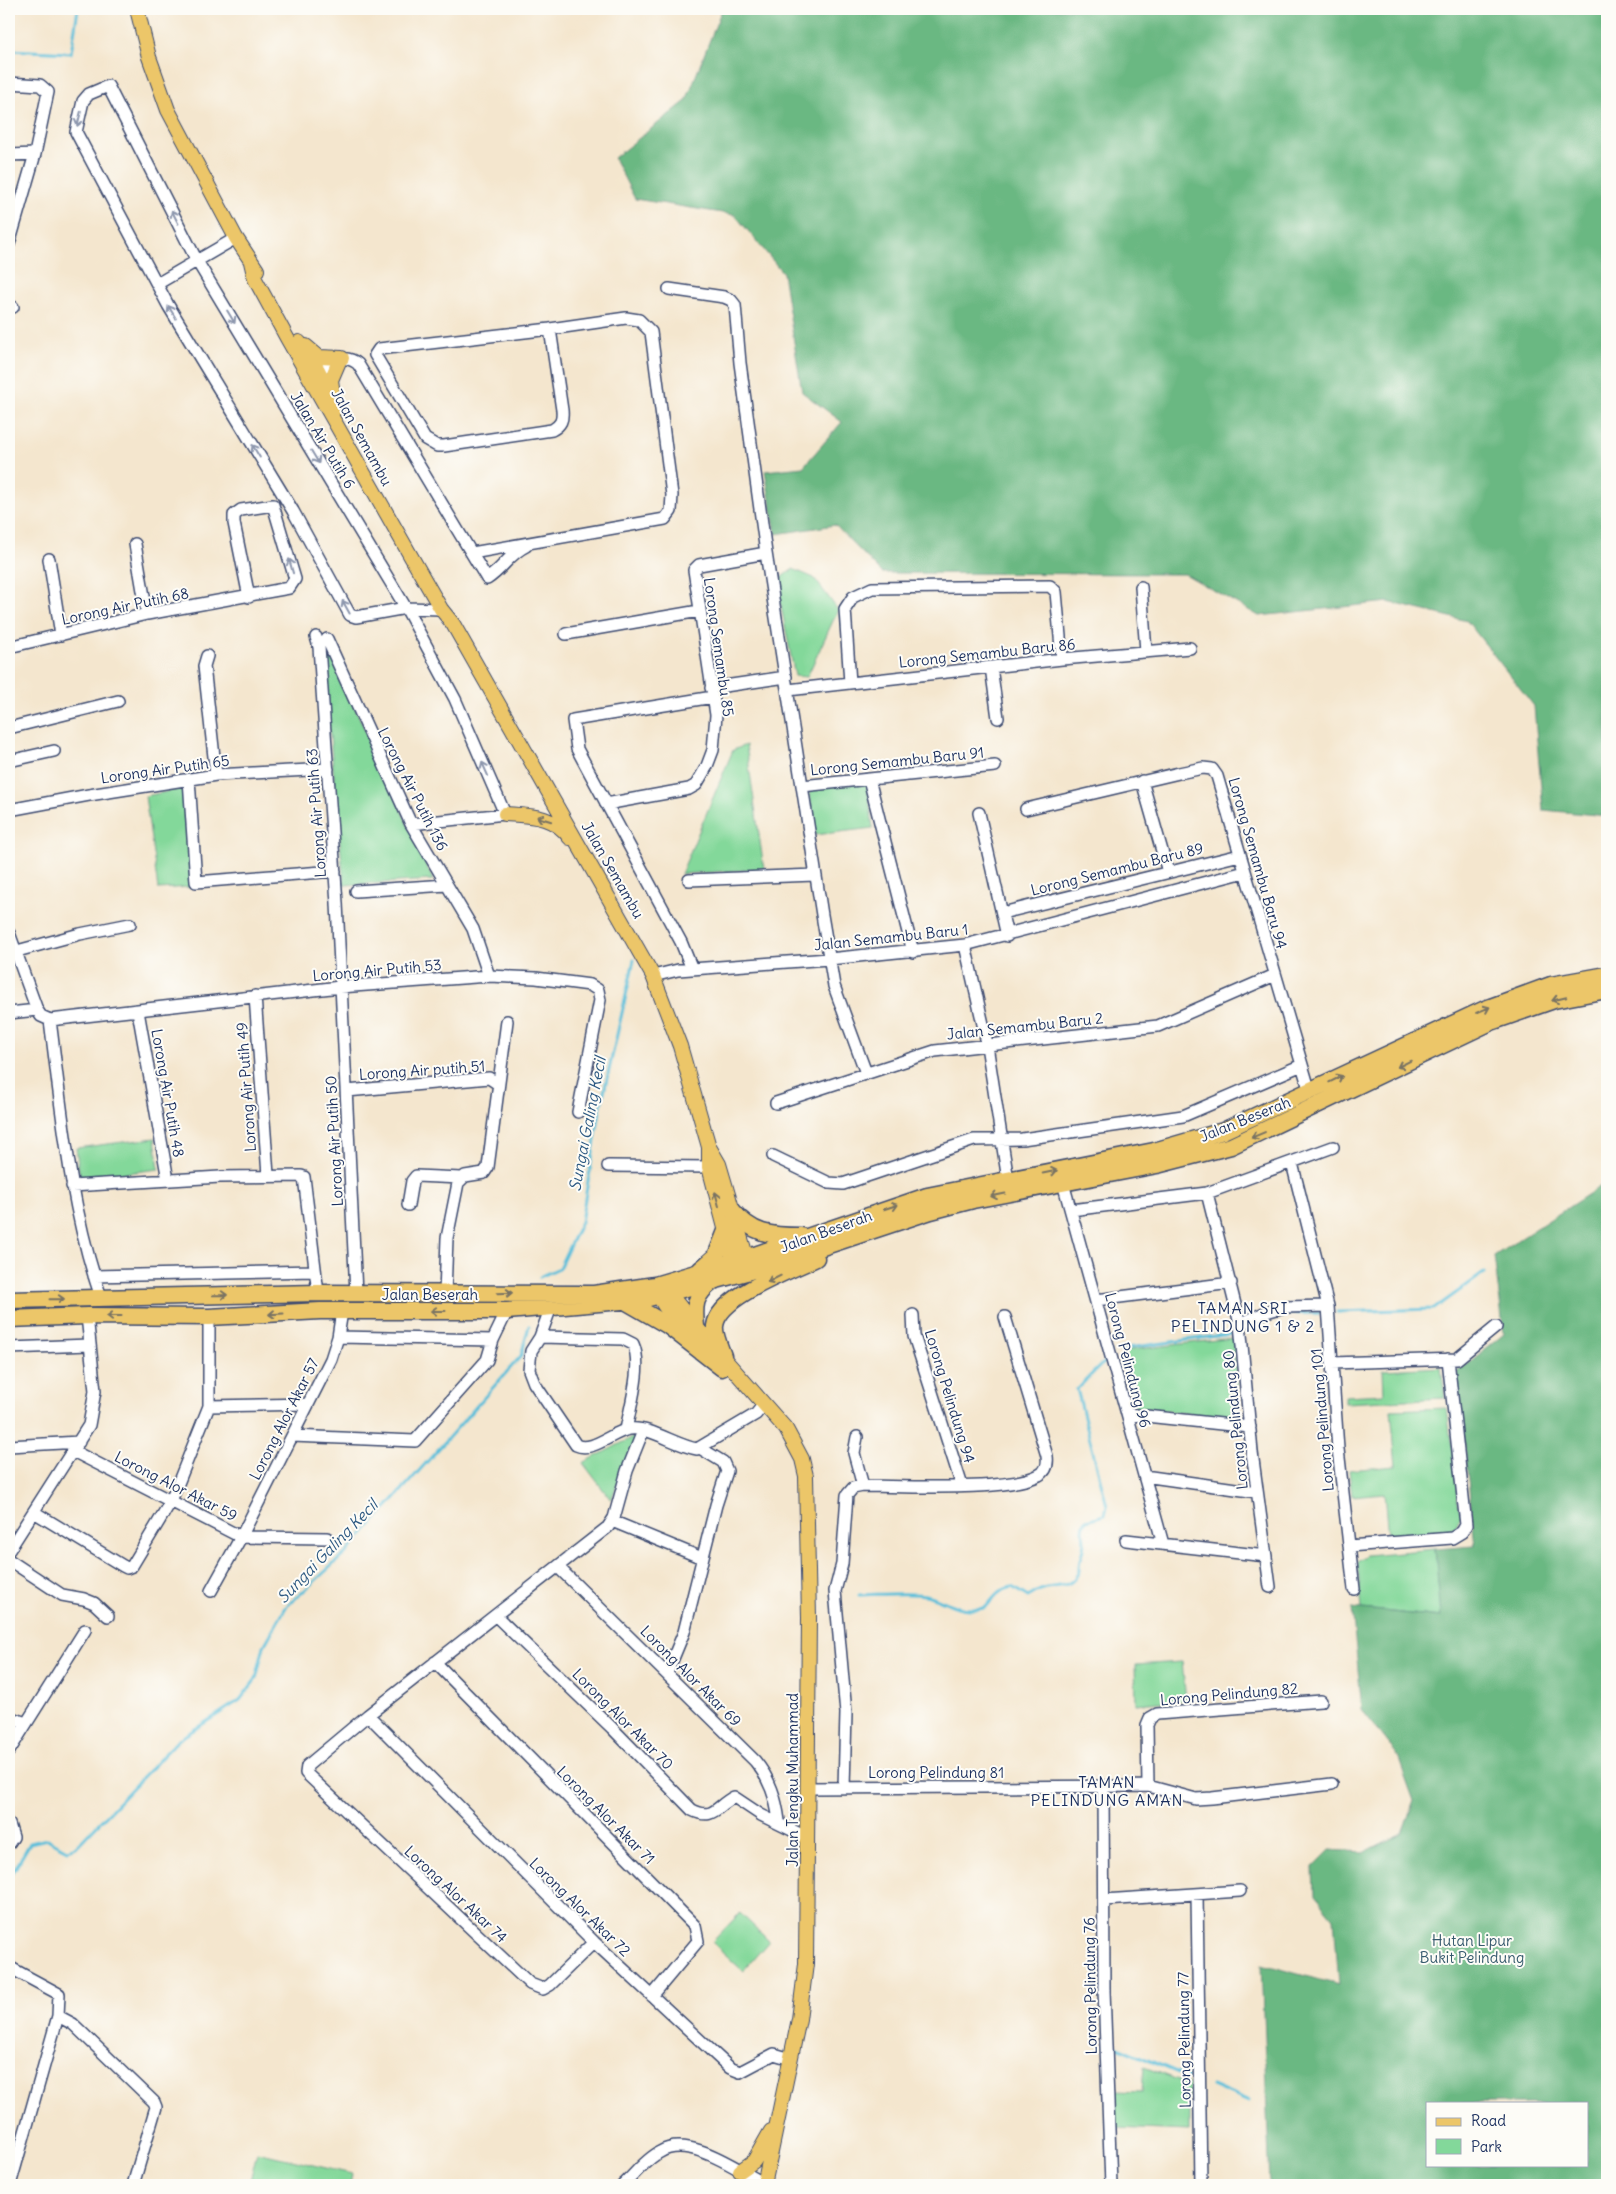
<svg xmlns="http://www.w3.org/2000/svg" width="1616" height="2194" viewBox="0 0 1616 2194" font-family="Delius,sans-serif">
<rect width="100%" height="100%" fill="#fdfcf7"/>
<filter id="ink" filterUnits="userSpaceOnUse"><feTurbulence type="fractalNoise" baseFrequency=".02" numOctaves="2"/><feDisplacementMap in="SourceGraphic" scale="10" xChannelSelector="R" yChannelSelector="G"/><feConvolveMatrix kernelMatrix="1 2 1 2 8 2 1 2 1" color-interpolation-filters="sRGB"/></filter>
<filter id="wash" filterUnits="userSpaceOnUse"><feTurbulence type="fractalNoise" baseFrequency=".0096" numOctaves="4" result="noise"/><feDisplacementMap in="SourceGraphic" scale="20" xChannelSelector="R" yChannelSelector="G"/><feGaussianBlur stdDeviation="1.12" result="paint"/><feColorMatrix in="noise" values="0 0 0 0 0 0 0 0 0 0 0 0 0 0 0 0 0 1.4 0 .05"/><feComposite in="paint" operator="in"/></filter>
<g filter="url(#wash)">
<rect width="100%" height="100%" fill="#f4e6ce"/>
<path fill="#83d89a" stroke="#4f847c" d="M793 569 814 578 838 610 807 677 795 676 776 581Z
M323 637 433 880 344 885 321 640Z
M746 745 764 869 681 874 733 750Z
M867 782 873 828 815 835 809 789Z
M186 788 191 887 158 889 145 796Z
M155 1138 159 1169 80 1179 76 1148Z
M1233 1338 1240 1414 1235 1419 1135 1407 1122 1351Z
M1441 1367 1445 1398 1345 1403V1396L1384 1394 1383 1370Z
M1447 1408 1460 1517 1456 1527 1450 1532 1388 1536 1384 1493 1352 1496 1349 1470 1396 1466 1391 1410Z
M637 1435 611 1500 583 1463Z
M1435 1549 1442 1617 1362 1609 1357 1561 1366 1555Z
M1182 1662 1186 1700 1136 1704 1135 1665Z
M740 1913 769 1941 743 1971 712 1942Z
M1144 2067 1189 2084V2131L1115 2128V2091L1142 2092Z
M257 2152 352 2174 350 2185H249Z"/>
<path fill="#6ab882" stroke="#427470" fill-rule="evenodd" d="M722 9H1607V816L1543 810 1534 706 1467 621 1388 602 1259 616 1185 574 882 573 835 525 776 534 765 471 803 467 842 422 802 392 783 273 735 215 635 199 614 158 686 101Z
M1607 1182V2185H1270L1261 1964 1339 1985 1334 1918 1315 1895 1314 1866 1330 1850 1365 1852 1402 1833 1414 1801 1397 1754 1362 1710 1352 1608 1441 1617 1435 1549 1475 1546 1457 1372 1504 1334 1494 1256ZM1427 2103H1587V2165H1427Z"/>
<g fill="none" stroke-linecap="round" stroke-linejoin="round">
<path stroke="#5cbfda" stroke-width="3" d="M9 50 71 53 78 9
M540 1277 559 1268 581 1222 601 1105 634 960
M1337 1312 1434 1309 1484 1273
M1249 1328 1282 1314 1319 1313
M1120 1349 1231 1334
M859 1595C876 1595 915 1591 929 1596 954 1603 955 1612 985 1608 994 1599 997 1590 1012 1587L1028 1597C1034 1594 1040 1589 1046 1588 1062 1585 1071 1588 1079 1571 1078 1560 1083 1554 1084 1543 1084 1533 1081 1530 1086 1520L1105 1515 1107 1506 1077 1389 1105 1361
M9 1879 30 1843 47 1839 68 1850 76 1847 178 1740 240 1700 256 1679 264 1646 286 1607 347 1552 521 1356 529 1326
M1115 2046 1188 2077
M1212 2086 1249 2102"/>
</g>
</g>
<g filter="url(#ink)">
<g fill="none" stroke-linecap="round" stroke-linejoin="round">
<g stroke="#3c4a6f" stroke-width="14">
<path id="minor" d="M9 83 40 85 48 92 35 154 9 244
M9 155 35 154
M157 284 236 238
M669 289 724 297 731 300 735 305 740 363 766 553 822 915 834 986 866 1073
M9 307H13
M318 370C332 363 344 352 358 364L487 579C503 569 509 554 526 546
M135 544 147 614
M472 553 665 519 671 511 672 495 651 332 639 320 626 318 550 329 379 349 375 355 425 439 437 446H444L552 430C561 425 563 420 562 410L550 329
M49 559 61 635
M1141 587 1146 651
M566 634 699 611
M316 637 319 647 337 903 356 1293
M327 639 411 824 473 929 489 976
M9 647 147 614 289 588 295 579 273 505 241 510 234 515V523L249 597
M207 656 204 666 216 775
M991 667 998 718
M850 683 845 609 853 597 872 588 1050 586 1056 592 1062 659
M711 688 786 677
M788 690 1062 659 1190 648
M9 728 118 701
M9 761 54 751
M189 779 196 882 335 871
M869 779 913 952
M1142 781 1168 872
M802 786 995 766
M606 804 689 789 696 785 707 766 713 750 716 715 694 570 699 565 766 553
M1026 809 1179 773 1203 768 1212 769 1217 776 1310 1092
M9 810 89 795 216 775 328 769
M979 813 1007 936
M411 824 505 814 455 699 406 608 197 261 108 86 89 94 83 101 76 132 168 305 293 511 350 615 356 617 406 608 441 609
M689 880 815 875
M356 891 447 885
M1002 913 1240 855
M9 933 37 1010 41 1016 50 1020 340 987 489 976 536 978 590 985 598 990 600 1000 578 1112
M965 945 985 1033 1008 1180
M17 951 80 934 130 924
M692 969 681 942 577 749 573 720 713 697
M653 976 678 970 829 959 965 945 1245 872
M255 996 268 1175
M138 1011 168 1180
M9 1013 37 1010
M50 1020C62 1113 70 1208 101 1297
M347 1091 489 1078 498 1084
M776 1103 935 1051 1158 1026 1275 975
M773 1156 829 1183 843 1184 974 1140 1022 1139 1183 1116 1302 1065
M1292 1163 1328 1306 1338 1449 1354 1589
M608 1166 709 1167 717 1165
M1063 1183 1163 1544
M72 1186 220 1177 301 1176 304 1177 318 1293
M1207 1193 1240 1324 1252 1452 1270 1587
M408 1205 412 1181 416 1176 461 1178
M1071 1210 1207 1193 1333 1147
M94 1276 313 1271
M445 1295 447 1238 458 1183 465 1176 484 1173 488 1167 507 1021
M1096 1300 1231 1283
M551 1307 540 1337 531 1351 529 1370 534 1383 576 1445C593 1453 613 1431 630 1429 649 1426 677 1446 697 1449L756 1414 764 1404
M913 1315 914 1336 962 1486
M1240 1324 1266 1312 1284 1307 1328 1306
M338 1337 493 1340
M540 1337 623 1339 633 1344C643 1365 630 1407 626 1430
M9 1348 89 1345
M1332 1363 1457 1359 1496 1327
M209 1406 308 1404
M1127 1414 1250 1427
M292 1436 415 1441 487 1360 493 1340 507 1311
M857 1437 854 1453 863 1486
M9 1446 79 1442
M73 1451 241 1537 327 1538
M1144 1476 1257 1492
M34 1512 123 1566 127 1568 132 1566 171 1501 209 1406V1317
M612 1521 702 1558
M1126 1540 1266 1556
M1349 1546 1452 1538 1462 1532 1466 1525 1448 1359
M9 1550 89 1425 95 1391 87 1316
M9 1560 62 1595 84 1599 94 1603 108 1616
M558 1567 755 1761C770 1779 776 1798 779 1821
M211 1591 241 1537 331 1359 338 1337 342 1311
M496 1616 612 1728 692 1810C714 1821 716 1806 734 1797L761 1815 808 1838
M435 1662 695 1926 698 1941 652 1996
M667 1673 684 1632 716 1505 727 1471 723 1462 700 1448
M368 1715 594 1942 730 2068 740 2072 774 2054 791 2059
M9 1717 26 1723
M9 1751 85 1630
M1148 1786 1147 1725 1150 1718 1157 1714 1321 1701
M1103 1787 1104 1990 1111 2185
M808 1788 1148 1786 1196 1799 1212 1798 1332 1784
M844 1788 846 1713 835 1591 842 1564 847 1495 853 1488 863 1486C903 1486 1007 1492 1039 1475 1047 1471 1048 1464 1047 1456L1005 1317
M9 1824 13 1837 9 1843
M1197 1894 1201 2185
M1104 1900 1240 1891
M594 1942 550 1985 543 1989 530 1984 309 1776 306 1773 307 1766 368 1715 608 1527 614 1518 627 1471 643 1431
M9 1967 59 1994 58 2016 10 2185
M58 2016 73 2024 154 2102 156 2107 133 2185
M623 2185C634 2175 646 2159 660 2152 690 2134 737 2170 765 2184"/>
</g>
<g stroke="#3c4a6f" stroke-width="16">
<path id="major" d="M137 9 149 57 168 110 236 238 257 270
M251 262 255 279 287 338 417 567 441 609 453 624 653 976 680 1046 709 1147 719 1164 749 1266
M299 342 318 370 337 408
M306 346 319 357 342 358
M333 394 331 380 340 359
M505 814C531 816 554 815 570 838
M709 1148V1167L736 1270
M666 1283 670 1294 696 1327 786 1429 802 1459 806 1476 809 1618 806 1964 799 2019 764 2185
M655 1286C661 1308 680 1324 696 1340
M740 2171 754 2161 771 2131"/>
</g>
<g stroke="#3c4a6f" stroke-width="19">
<path id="highway" d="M732 1210C752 1234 770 1236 801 1236
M700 1270 716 1256 726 1231
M9 1300 318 1293 594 1294 655 1285 746 1258 927 1196 1154 1151 1223 1131 1485 1009 1551 985 1607 975
M627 1302 667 1325 722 1368
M9 1319 87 1316 209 1317 320 1311H507L645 1299 750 1271 931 1211 973 1200 1157 1165 1231 1146 1491 1022 1554 1000 1607 990
M696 1327C694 1305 694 1296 712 1282
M723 1356C720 1347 714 1335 715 1326 718 1296 790 1271 816 1258"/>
</g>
<use href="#minor" stroke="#fff" stroke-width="11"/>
<use href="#major" stroke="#ecc669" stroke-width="14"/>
<use href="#highway" stroke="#ecc669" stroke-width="16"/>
</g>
<defs><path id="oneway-shaft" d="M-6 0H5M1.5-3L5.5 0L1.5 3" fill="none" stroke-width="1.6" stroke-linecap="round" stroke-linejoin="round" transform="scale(1.25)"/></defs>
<g stroke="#8d97ae">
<use href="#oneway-shaft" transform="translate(79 119) rotate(104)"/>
<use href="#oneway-shaft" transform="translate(175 217) rotate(-117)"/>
<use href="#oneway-shaft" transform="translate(172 312) rotate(-121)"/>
<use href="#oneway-shaft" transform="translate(231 317) rotate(59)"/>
<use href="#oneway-shaft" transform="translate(256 451) rotate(-121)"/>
<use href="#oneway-shaft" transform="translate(315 457) rotate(59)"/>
<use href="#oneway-shaft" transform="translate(291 566) rotate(-106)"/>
<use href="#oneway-shaft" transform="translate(346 607) rotate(-119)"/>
<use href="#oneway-shaft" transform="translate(485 769) rotate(-114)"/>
</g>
<g stroke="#797363">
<use href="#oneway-shaft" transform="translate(544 819) rotate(-163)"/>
<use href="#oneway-shaft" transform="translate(1559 999) rotate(167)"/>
<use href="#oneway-shaft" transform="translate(1483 1010) rotate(-23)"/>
<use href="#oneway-shaft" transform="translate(1404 1064) rotate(154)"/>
<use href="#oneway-shaft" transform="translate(1336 1079) rotate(-26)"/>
<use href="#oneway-shaft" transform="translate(1258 1135) rotate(157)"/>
<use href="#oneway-shaft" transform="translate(1050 1172) rotate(-11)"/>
<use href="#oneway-shaft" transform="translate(998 1195) rotate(169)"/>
<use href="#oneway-shaft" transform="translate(717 1199) rotate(-105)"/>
<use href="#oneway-shaft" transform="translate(891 1207) rotate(-18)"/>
<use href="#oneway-shaft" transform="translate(774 1279) rotate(154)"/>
<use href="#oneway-shaft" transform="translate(505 1293) rotate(-2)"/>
<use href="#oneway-shaft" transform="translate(220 1295) rotate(-1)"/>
<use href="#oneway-shaft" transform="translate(57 1299) rotate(-1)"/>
<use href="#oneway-shaft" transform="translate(438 1311) rotate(180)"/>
<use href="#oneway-shaft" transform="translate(276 1314) rotate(177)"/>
<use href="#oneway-shaft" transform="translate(114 1316) rotate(-180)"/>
</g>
</g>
<g text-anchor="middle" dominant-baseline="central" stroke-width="4" stroke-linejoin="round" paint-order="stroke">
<g font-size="15" fill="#1b2f5e" stroke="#fdfcf7">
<text transform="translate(362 437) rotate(61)">Jalan Semambu</text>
<text transform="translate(323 440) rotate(59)">Jalan Air Putih 6</text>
<text transform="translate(125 606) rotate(-12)">Lorong Air Putih 68</text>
<text transform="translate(719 647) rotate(82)">Lorong Semambu 85</text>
<text transform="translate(987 653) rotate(-6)">Lorong Semambu Baru 86</text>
<text transform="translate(897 761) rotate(-6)">Lorong Semambu Baru 91</text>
<text transform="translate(165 769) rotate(-8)">Lorong Air Putih 65</text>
<text transform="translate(413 789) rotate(63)">Lorong Air Putih 136</text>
<text transform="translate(316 813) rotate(-94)">Lorong Air Putih 63</text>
<text transform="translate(1258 863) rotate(74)">Lorong Semambu Baru 94</text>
<text transform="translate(1117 869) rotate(-14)">Lorong Semambu Baru 89</text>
<text transform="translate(613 870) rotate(60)">Jalan Semambu</text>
<text transform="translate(891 937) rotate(-6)">Jalan Semambu Baru 1</text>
<text transform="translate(377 970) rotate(-5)">Lorong Air Putih 53</text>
<text transform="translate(1025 1026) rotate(-6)">Jalan Semambu Baru 2</text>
<text transform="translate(422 1070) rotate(-4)">Lorong Air putih 51</text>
<text transform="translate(246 1087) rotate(-94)">Lorong Air Putih 49</text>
<text transform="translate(168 1093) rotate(80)">Lorong Air Putih 48</text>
<text transform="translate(1245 1119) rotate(-22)">Jalan Beserah</text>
<text transform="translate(334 1141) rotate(-93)">Lorong Air Putih 50</text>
<text transform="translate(826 1231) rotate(-20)">Jalan Beserah</text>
<text x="430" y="1294">Jalan Beserah</text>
<text transform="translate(1128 1360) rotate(75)">Lorong Pelindung 96</text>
<text transform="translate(950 1396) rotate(73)">Lorong Pelindung 94</text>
<text transform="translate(284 1419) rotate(-63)">Lorong Alor Akar 57</text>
<text transform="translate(1235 1420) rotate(-96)">Lorong Pelindung 80</text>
<text transform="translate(1322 1420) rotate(-95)">Lorong Pelindung 101</text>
<text transform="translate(176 1486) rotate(27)">Lorong Alor Akar 59</text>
<text transform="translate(691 1676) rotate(45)">Lorong Alor Akar 69</text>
<text transform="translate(1229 1694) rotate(-5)">Lorong Pelindung 82</text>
<text transform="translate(623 1719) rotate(45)">Lorong Alor Akar 70</text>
<text x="936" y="1772">Lorong Pelindung 81</text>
<text transform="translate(792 1780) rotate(-90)">Jalan Tengku Muhammad</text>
<text transform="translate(606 1815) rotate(45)">Lorong Alor Akar 71</text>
<text transform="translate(456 1894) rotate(43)">Lorong Alor Akar 74</text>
<text transform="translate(580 1907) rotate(44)">Lorong Alor Akar 72</text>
<text transform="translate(1090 1986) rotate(-91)">Lorong Pelindung 76</text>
<text transform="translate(1184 2040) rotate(-91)">Lorong Pelindung 77</text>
</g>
<g font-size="15" fill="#35596d" stroke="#fdfcf7">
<text x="1472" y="1940">Hutan Lipur<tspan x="1472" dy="17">Bukit Pelindung</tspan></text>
</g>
<g font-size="16" font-style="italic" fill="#2e5a83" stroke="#fdfcf7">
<text transform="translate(587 1124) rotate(-79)">Sungai Galing Kecil</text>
<text transform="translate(327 1551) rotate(-46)">Sungai Galing Kecil</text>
</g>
<g font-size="16" letter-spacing="1" fill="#1b2f5e" stroke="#fdfcf7">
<text x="1243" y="1308">TAMAN SRI<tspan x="1243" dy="18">PELINDUNG 1 &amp; 2</tspan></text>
<text x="1107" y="1782">TAMAN<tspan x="1107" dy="18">PELINDUNG AMAN</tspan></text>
</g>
</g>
<rect width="1616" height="2194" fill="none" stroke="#fdfcf7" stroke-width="30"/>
<rect x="1426" y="2102" width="162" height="65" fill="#fdfcf7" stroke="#a3aaba"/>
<rect x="1436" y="2118" width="25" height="8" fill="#ecc669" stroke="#a3aaba"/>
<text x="1471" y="2126" font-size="15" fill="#1b2f5e">Road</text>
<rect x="1436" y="2139" width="25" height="15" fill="#83d89a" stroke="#a3aaba"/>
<text x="1471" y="2152" font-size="15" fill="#1b2f5e">Park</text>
</svg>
